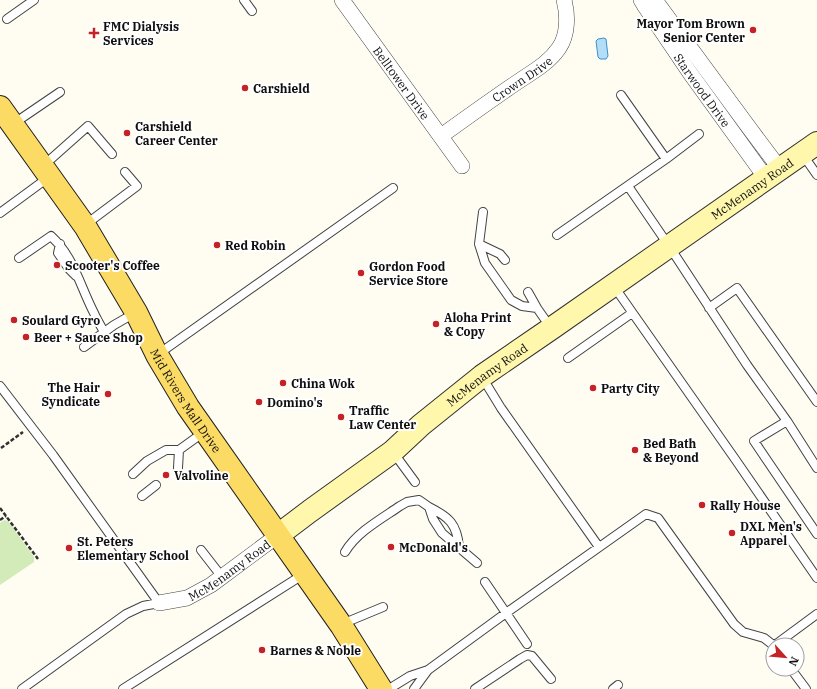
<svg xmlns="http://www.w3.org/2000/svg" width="817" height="689" viewBox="0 0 817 689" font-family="'IBM Plex Serif',serif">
<rect width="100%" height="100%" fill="#fffdf1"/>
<path fill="#d2ebb9" d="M4 520 8 521 34 557V562L0 585V523Z"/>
<path fill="#b4ddf8" stroke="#3990d1" d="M598 39 604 38 606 39 608 56 606 59H600L598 57 596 41Z"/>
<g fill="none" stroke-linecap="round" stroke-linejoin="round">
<g stroke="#424242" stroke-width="10">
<path id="lane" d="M244 0 252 11
M7 19 34 0
M621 95 666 159
M13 124 60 92
M803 155 817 175
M43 166 88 126 112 154
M628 186 669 246 747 365 787 421 817 468
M483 212 479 244 485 263 511 300 522 306 537 308 551 328
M0 213 49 177
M85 225 137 186 125 172
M557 235 666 159 699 134
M60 244 58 253 69 269 76 276
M479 244 500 254 505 260
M19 258 51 236C74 257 80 286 94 313 97 320 101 326 104 332
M613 285 735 459 817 578
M528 292 537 308
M709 308 737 288 817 402
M84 347 114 325 135 313
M157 355 393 188
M568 358 632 313
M482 377 501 408 599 547
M0 386 53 455 159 603 143 606 126 614 22 689
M787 421 754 441 817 534
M393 452 415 482
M178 468 179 450
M133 474 147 461 166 450H179L204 432
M142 496 156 485
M429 507C449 517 457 524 459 547
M201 550 222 577
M345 552C357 532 381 519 400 506L407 502 419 500 429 507 433 519 442 533 477 563
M485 582 527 644
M342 624 383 607
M775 645 817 614
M791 669 806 689
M123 689 304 574
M389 689 410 676 428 670 506 613 646 514 658 518 734 624 743 632 764 638 773 645
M414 689 428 670
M475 689 520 659 527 655 532 656 551 679
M613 689 618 685"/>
</g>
<g stroke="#424242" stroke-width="16">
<g id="street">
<path id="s1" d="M342 0 462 166"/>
<path id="s2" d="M641 0 644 5 690 73 766 178"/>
<path d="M655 0 750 129 780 169"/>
<path id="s3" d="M441 136C466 118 491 100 516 83 532 72 548 64 559 48 568 35 568 15 564 0"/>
<path id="s4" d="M159 603 187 598 211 585 277 536"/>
</g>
</g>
<g stroke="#313131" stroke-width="24">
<g id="secondary">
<path id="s5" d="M277 536 310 511 392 452 421 425 482 376 552 328 817 143"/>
</g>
</g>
<g stroke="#202020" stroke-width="24">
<g id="primary">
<path id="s6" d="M0 107 85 226 136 312 157 355 188 407 341 625 381 689"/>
</g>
</g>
<path stroke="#313131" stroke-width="2.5" stroke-dasharray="4 2" stroke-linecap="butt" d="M1 448 23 432
M0 508 38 559
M0 520 6 516"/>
<use href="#lane" stroke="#fff" stroke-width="8"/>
<use href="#street" stroke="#fff" stroke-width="15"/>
<use href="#secondary" stroke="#fff8ac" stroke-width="22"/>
<use href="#primary" stroke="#fcdb64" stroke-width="22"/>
</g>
<g fill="#c42225" stroke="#fff" stroke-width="1.5">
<circle cx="753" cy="30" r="4"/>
<path d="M92 27h4v4h4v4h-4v4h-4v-4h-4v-4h4z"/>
<circle cx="245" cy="88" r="4"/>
<circle cx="127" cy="133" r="4"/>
<circle cx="217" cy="245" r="4"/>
<circle cx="57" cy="265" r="4"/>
<circle cx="361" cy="273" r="4"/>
<circle cx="14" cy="320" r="4"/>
<circle cx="436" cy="324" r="4"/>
<circle cx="26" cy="337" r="4"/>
<circle cx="283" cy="383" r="4"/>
<circle cx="593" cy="388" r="4"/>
<circle cx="108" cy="394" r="4"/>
<circle cx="259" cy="402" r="4"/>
<circle cx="341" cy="417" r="4"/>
<circle cx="635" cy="450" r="4"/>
<circle cx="166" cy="475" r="4"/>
<circle cx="702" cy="505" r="4"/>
<circle cx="732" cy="533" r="4"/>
<circle cx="391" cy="547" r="4"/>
<circle cx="69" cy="548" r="4"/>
<circle cx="262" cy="650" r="4"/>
</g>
<g text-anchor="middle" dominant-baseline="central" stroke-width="4" stroke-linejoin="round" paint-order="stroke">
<g font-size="12" font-weight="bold" fill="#0f0f0f" stroke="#fff" text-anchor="start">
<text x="745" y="23" text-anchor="end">Mayor Tom Brown<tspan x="745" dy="14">Senior Center</tspan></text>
<text x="103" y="26">FMC Dialysis<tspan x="103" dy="14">Services</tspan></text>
<text x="253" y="88">Carshield</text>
<text x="135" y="126">Carshield<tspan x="135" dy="14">Career Center</tspan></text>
<text x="225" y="245">Red Robin</text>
<text x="65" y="265">Scooter's Coffee</text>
<text x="369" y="266">Gordon Food<tspan x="369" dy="14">Service Store</tspan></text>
<text x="444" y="317">Aloha Print<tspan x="444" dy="14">&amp; Copy</tspan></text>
<text x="22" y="320">Soulard Gyro</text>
<text x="34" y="337">Beer + Sauce Shop</text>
<text x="291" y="383">China Wok</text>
<text x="100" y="387" text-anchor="end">The Hair<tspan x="100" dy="14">Syndicate</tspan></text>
<text x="601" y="388">Party City</text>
<text x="267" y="402">Domino's</text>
<text x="349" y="410">Traffic<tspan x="349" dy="14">Law Center</tspan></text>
<text x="643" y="443">Bed Bath<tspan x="643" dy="14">&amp; Beyond</tspan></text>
<text x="174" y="475">Valvoline</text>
<text x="710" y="505">Rally House</text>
<text x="740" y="526">DXL Men's<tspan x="740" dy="14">Apparel</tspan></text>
<text x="77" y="541">St. Peters<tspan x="77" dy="14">Elementary School</tspan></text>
<text x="399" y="547">McDonald's</text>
<text x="270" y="650">Barnes &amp; Noble</text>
</g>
<g font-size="12" fill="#0f0f0f" stroke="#fff">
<text stroke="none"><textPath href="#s3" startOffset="99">Crown Drive</textPath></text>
<text stroke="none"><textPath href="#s1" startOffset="102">Belltower Drive</textPath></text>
<text stroke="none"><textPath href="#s2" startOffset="109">Starwood Drive</textPath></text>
<text stroke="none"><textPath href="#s5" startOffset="589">McMenamy Road</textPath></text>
<text stroke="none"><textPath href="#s5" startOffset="265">McMenamy Road</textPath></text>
<text stroke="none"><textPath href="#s6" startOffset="348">Mid Rivers Mall Drive</textPath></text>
<text stroke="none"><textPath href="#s4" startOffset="79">McMenamy Road</textPath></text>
</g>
</g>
<g transform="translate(785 657) rotate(117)"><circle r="19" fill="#ffffff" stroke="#9f9f9f"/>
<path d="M0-3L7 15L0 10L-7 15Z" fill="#c42225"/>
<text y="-6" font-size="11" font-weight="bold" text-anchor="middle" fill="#0f0f0f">N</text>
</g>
</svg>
